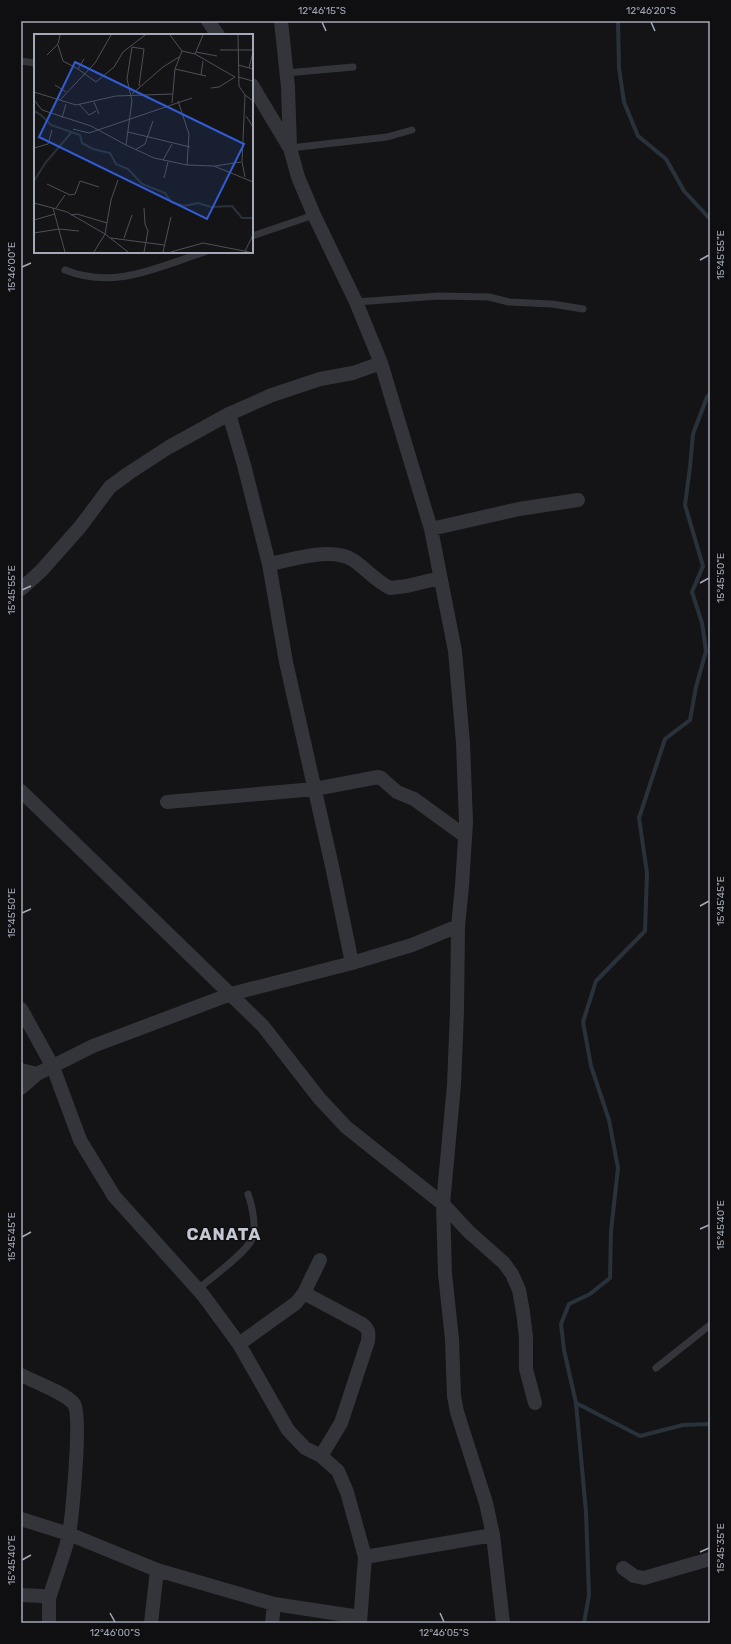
<svg xmlns="http://www.w3.org/2000/svg" width="731" height="1644" viewBox="0 0 731 1644" font-family="Rubik,sans-serif">
<rect width="100%" height="100%" fill="#141416"/>
<g fill="none" stroke-linecap="round" stroke-linejoin="round">
<path stroke="#29323b" stroke-width="4" d="M618 21 619 68 624 102 638 136 666 159 684 191 710 219
M576 1403 640 1436 683 1425 710 1424
M584 1623 589 1595 586 1512 576 1403 564 1350 561 1324 569 1304 590 1294 610 1278 611 1231 618 1168 609 1120 591 1066 583 1022 596 981 645 931 647 873 639 818 665 739 690 720 696 687 706 651 702 623 692 592 703 566 685 505 690 467 693 434 707 397 710 394"/>
<path stroke="#34353b" stroke-width="7" d="M21 61 35 63
M286 73 353 67
M290 148 387 137 412 130
M252 236 314 215
M65 270C115 290 157 267 205 252
M356 302 439 296 489 297 509 302 552 304 583 309
M198 1289C211 1278 246 1253 252 1239 257 1228 252 1205 248 1194
M656 1368 710 1325"/>
<path stroke="#34353b" stroke-width="14" d="M208 21 218 35
M252 85 289 147
M229 414 244 465 269 564 286 662 332 866 352 963
M431 529 519 509 578 500
M269 564C292 560 332 546 353 560 365 568 376 581 390 588L407 586 440 578
M21 589 41 571 80 527 110 487 129 473 169 447 229 414 272 395 320 379 353 373 381 363
M21 791 263 1026 319 1098 346 1127 443 1204 469 1232 504 1263 512 1274 519 1290 523 1312 526 1337V1369L535 1403
M167 802 315 789 378 777 381 778 397 792 414 799 465 836
M458 926 457 1011 454 1085 443 1204 445 1274 452 1339 454 1396 457 1412 486 1503 493 1535 503 1623
M21 1009 53 1067 80 1140 114 1196 203 1295 239 1344 288 1430 305 1448 321 1456 338 1471 347 1492 365 1557 360 1623
M21 1070 37 1074
M21 1088 37 1074 93 1046 231 994 352 963 412 945 458 926 462 886 466 822 463 743 455 651 431 529 381 363 356 302 314 215 298 177 290 148 288 87 281 21
M304 1293 362 1324C369 1329 369 1333 368 1341L341 1423 321 1456
M239 1344 296 1303 304 1293 320 1260
M21 1375C33 1381 67 1394 74 1404 82 1416 72 1516 69 1535 64 1556 55 1578 49 1599L42 1596 21 1595
M21 1519 69 1534 157 1570 274 1604 360 1617
M365 1557 493 1535
M623 1568 634 1576 644 1578 710 1559
M49 1623V1599
M151 1623 157 1570
M272 1623 274 1604"/>
</g>
<path fill="none" stroke="#a4a9b8" stroke-width="1.5" d="M322 22 326 31M651 22 655 31M700 260 709 255M22 267 31 263M700 583 709 578M22 590 31 586M700 906 709 901M22 913 31 909M700 1229 709 1225M22 1237 31 1232M700 1552 709 1548M22 1560 31 1555M110 1613 115 1622M440 1613 444 1622"/>
<g text-anchor="middle" dominant-baseline="central" stroke-width="3" stroke-linejoin="round" paint-order="stroke">
<g font-size="17" font-weight="bold" letter-spacing="1" fill="#c5c8d3" stroke="#0f0f11">
<text x="224" y="1234">CANATA</text>
</g>
</g>
<g transform="translate(34 34)">
<rect width="219" height="219" fill="#141416"/>
<path fill="none" stroke="#29323b" stroke-width="2" d="M0 79 2 78 7 81 17 91 46 101 48 109 59 115 76 119 82 130 94 135 108 150 131 159 137 168 150 172 164 169 177 173 198 172 208 184H219M0 147 12 128 37 99"/>
<path fill="none" stroke="#4e5057" stroke-width="1" d="M136 1 148 17 161 20 169 1M204 1 205 52 211 61 219 67M24 11 29 27 44 35M98 13 93 45 98 67 92 111 120 124 153 131 180 132 219 148M98 13 110 15 105 52M186 16H219M162 18 183 22M161 20 201 43M13 21 24 10 26 1M50 25 44 35 62 48 80 33 89 18 111 1M204 31 219 35M215 34 219 18M141 35 172 42M167 41 169 27M204 43 219 47M21 51 32 58M177 54 185 53 201 43M0 58 42 71 82 62 138 60M98 60 129 33 145 23M0 66 8 76 57 92 92 111M26 66 61 29 77 1M144 67 155 100 153 131M60 68 65 80M138 69 141 35 148 17M45 70 55 81 62 77M212 82 219 93M28 84 32 70M39 95 55 99 158 64M94 98 156 113M0 114 14 110 18 96M101 116 111 110 119 87M129 126 138 110M181 132 207 128M211 143 208 128 211 61M130 144 134 128M13 150 36 161 41 160 46 147 65 153M0 169 19 174 31 218M19 174 33 178 71 200 94 218M22 174 31 161M110 174 111 190 114 197 110 218M37 181 43 180 73 189M0 186 21 180M0 199 25 195 45 197M0 199V218M77 204 130 211M90 204 98 181M211 217 219 201M60 218 71 200 77 166 84 146M129 218 137 183M137 218 169 209 215 218"/>
<path fill="#315cd3" fill-opacity="0.15" stroke="#315cd3" stroke-width="2" d="M41 28 210 110 173 185 5 103Z"/>
<rect width="219" height="219" fill="none" stroke="#a4a9b8" stroke-width="2"/>
</g>
<rect width="731" height="1644" fill="none" stroke="#0f0f11" stroke-width="44"/>
<rect x="22" y="22" width="687" height="1600" fill="none" stroke="#a4a9b8" stroke-width="1.5"/>
<g font-size="10" text-anchor="middle" fill="#a4a9b8">
<text x="322" y="14">12°46'15"S</text>
<text x="651" y="14">12°46'20"S</text>
<text transform="translate(720 255) rotate(-90)" y="4">15°45'55"E</text>
<text transform="translate(11 267) rotate(-90)" y="4">15°46'00"E</text>
<text transform="translate(720 578) rotate(-90)" y="4">15°45'50"E</text>
<text transform="translate(11 590) rotate(-90)" y="4">15°45'55"E</text>
<text transform="translate(720 901) rotate(-90)" y="4">15°45'45"E</text>
<text transform="translate(11 913) rotate(-90)" y="4">15°45'50"E</text>
<text transform="translate(720 1225) rotate(-90)" y="4">15°45'40"E</text>
<text transform="translate(11 1237) rotate(-90)" y="4">15°45'45"E</text>
<text transform="translate(720 1548) rotate(-90)" y="4">15°45'35"E</text>
<text transform="translate(11 1560) rotate(-90)" y="4">15°45'40"E</text>
<text x="115" y="1636">12°46'00"S</text>
<text x="444" y="1636">12°46'05"S</text>
</g>
</svg>
